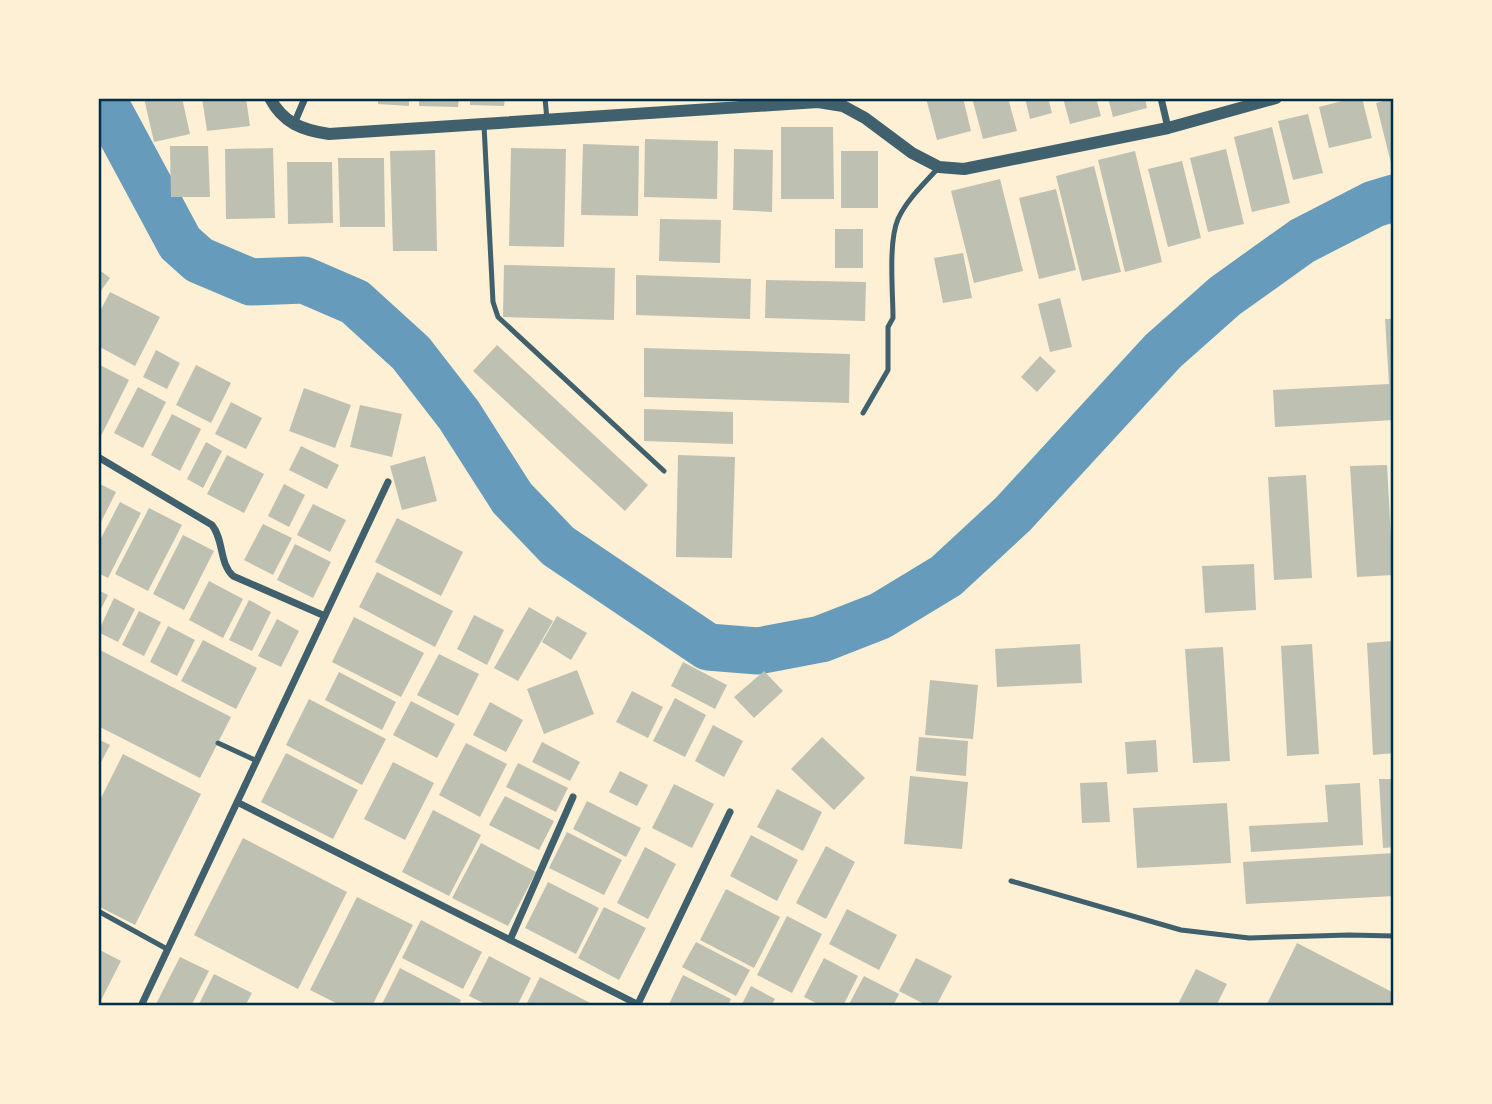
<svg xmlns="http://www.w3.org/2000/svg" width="1492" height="1104" viewBox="0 0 1492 1104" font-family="'Alegreya Sans',sans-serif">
<rect width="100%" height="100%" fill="#fdf0d5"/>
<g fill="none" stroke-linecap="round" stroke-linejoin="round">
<path stroke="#669bbc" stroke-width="47" d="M102 98 180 243 199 260 251 282 304 280 355 302 411 353 459 415 512 498 558 546 708 647 758 651 821 639 880 616 946 576 1013 514 1163 351 1225 296 1302 241 1374 204 1394 198"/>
</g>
<path fill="#bec0b2" d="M144 98H182L190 134 154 142Z
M202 98H246L250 126 207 131Z
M378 98H409V106L378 104Z
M419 98H459L458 107 419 106Z
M470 98H505L504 106 470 105Z
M926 98H963L971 131 937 140Z
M972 98H1008L1017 131 983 139Z
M1025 98H1048L1052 113 1030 119Z
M1063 98H1096L1101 116 1070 124Z
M1108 98H1145L1147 108 1113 117Z
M1354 98H1362L1372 138 1329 148 1319 107Z
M1394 98V162L1391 163 1376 103Z
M1308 114 1323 173 1293 180 1278 121Z
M781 127H833L834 199H781Z
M1272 127 1290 203 1252 212 1234 137Z
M645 139 718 141 717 199 644 197Z
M583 144 639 146 638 216 581 215Z
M170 146H208L210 197H171Z
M273 148 275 218 226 219 225 149Z
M511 148 566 149 564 247 509 246Z
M734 149 773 150 772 212 733 210Z
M1226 149 1244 224 1208 232 1190 158Z
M435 150 437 251H393L390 151Z
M841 151H878V208H841Z
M1135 151 1162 262 1125 272 1098 160Z
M338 158H384L385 227H340Z
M1182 161 1201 238 1168 247 1148 169Z
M287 162H332L333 223 288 224Z
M1094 166 1121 272 1082 281 1056 176Z
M1000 179 1023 271 974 283 951 191Z
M1056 189 1076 270 1039 279 1019 198Z
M660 219 721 220 720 263 659 261Z
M835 229H863V268H835Z
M963 253 972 298 943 303 934 258Z
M504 265 615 268 614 320 503 317Z
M98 269 110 278 98 295Z
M636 275 751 279 750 319 636 315Z
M766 280 866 282 865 321 765 318Z
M110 292 160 317 135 366 98 346V315Z
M1060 298 1072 347 1050 352 1038 304Z
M1385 319H1394V420L1275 427 1273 390 1389 384Z
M497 345 648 485 625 511 473 371Z
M644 348 850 354 849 403 644 397Z
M156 350 180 363 167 389 143 377Z
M1040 356 1056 371 1037 392 1021 377Z
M98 364 129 380 101 436 98 435Z
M196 365 231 383 211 423 176 405Z
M138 387 166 402 143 448 114 433Z
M304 388 351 405 335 448 289 431Z
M231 402 262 418 246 449 215 434Z
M360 405 402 414 392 457 350 447Z
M644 409 733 412V444L644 441Z
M172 414 201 429 180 471 151 455Z
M206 442 222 451 203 488 187 479Z
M301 446 339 465 327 489 289 470Z
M227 455 264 474 244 513 207 494Z
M678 455 735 457 732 558 676 557Z
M425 456 437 501 402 510 390 466Z
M1387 465 1393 575 1357 577 1350 466Z
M1306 475 1312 578 1274 580 1268 477Z
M98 483 116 492 98 528Z
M284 484 305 495 289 527 268 516Z
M120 502 141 513 108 578 98 573V544Z
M313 504 346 520 330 552 297 535Z
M149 508 182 525 148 591 115 574Z
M397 518 463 552 441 596 375 562Z
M263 524 292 538 273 575 244 560Z
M183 535 214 551 184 610 153 594Z
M295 544 331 562 313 598 277 580Z
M1254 564 1256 610 1205 613 1202 566Z
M377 572 453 611 435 647 359 607Z
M209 581 243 599 223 638 189 620Z
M98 590 108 595 98 615Z
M114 598 135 609 118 642 98 632Z
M249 600 271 612 252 651 229 640Z
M529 607 553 621 518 681 494 668Z
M139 611 161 622 144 656 122 645Z
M474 615 504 630 487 665 457 649Z
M557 616 587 633 571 660 542 642Z
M354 617 424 653 401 697 332 662Z
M277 619 299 631 281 667 258 656Z
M168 626 195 640 177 676 150 662Z
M203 640 257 668 236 709 181 681Z
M1393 641 1394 753 1373 755 1367 643Z
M1080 644 1082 683 997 687 995 649Z
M1312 644 1319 754 1287 756 1281 646Z
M1223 647 1230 761 1193 763 1185 649Z
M98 649 231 717 200 778 98 726Z
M439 654 479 674 458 716 417 695Z
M683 662 727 685 715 709 671 686Z
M577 670 594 714 544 734 527 689Z
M764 671 783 691 754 718 734 697Z
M339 672 396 702 382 730 325 700Z
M930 680 978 685 973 739 925 735Z
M632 691 663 707 648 738 616 722Z
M675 698 706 715 685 757 653 741Z
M309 699 386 739 362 785 286 745Z
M411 701 455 724 437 758 393 735Z
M490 702 523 720 506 752 473 735Z
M713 725 743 741 724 777 695 761Z
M822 737 865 778 834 810 791 769Z
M919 737 968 741 966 776 916 771Z
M98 739 110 745 98 768Z
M1156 740 1158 772 1127 774 1125 742Z
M542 742 580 762 570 781 532 762Z
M466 743 507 764 480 817 439 795Z
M286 753 358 790 333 839 261 802Z
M123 754 201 794 135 925 98 906V804Z
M393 762 434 783 405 840 364 819Z
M518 763 568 788 556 812 506 787Z
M620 771 648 785 637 806 609 792Z
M910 776 968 782 962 849 904 844Z
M1379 779H1394V847L1383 848Z
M1107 782 1110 822 1082 823 1080 783Z
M1360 783 1363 845 1251 852 1249 826 1328 822 1325 785Z
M674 784 714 804 692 848 652 828Z
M777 789 822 812 803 851 757 827Z
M505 796 554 821 539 850 489 825Z
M587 801 641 828 626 857 573 829Z
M1227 803 1231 863 1137 868 1133 808Z
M433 810 481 835 449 896 402 872Z
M567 832 622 860 604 895 549 868Z
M751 835 798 860 777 901 730 876Z
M243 838 347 892 298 989 194 935Z
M481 843 536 872 508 926 452 898Z
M826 846 855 862 826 919 796 903Z
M645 847 676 864 648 919 617 903Z
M1394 853V896L1246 904 1243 862Z
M548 882 599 908 576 954 525 928Z
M726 889 780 917 754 968 700 940Z
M357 897 413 925 372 1006H342L310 990Z
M604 907 646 928 619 980 578 958Z
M847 909 897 935 879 970 829 944Z
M787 916 822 934 792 993 757 975Z
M421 920 482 952 463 989 402 958Z
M696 942 750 970 736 996 682 967Z
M1297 943 1394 993V1006H1266Z
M98 949 121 961 98 1006Z
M489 956 531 978 517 1006H489L469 996Z
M180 957 209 971 191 1006H155Z
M824 958 858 976 843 1006H822L804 997Z
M916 958 952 976 936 1006H928L899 991Z
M400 968 461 1000 458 1006H381Z
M1196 969 1227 984 1216 1006H1177Z
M214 974 252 993 245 1006H198Z
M683 975 731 999 728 1006H673L669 1004Z
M864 976 899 994 893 1006H848Z
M540 977 596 1006H532L527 1003Z
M751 986 775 999 771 1006H741Z"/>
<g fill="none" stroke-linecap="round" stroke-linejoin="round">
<path stroke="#3f606c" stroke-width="5" d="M545 98 547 120
M484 125 493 302 498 317 664 471
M863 413 888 370V327L893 318C893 292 888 242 898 219 907 199 925 183 939 167
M218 743 257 761
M1011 881 1181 930 1249 938 1349 935 1394 936
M98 911 167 949"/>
<path stroke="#3f606c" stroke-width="7" d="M1161 98 1168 128
M294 124 305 98
M98 457 212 525C224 540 219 563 233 576L325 616
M237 802 641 1006
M510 940 573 797
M141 1006 388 482
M637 1006 730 812"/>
<path stroke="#3f606c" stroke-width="12" d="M270 98C283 123 302 130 329 134L818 102 843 106 865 118 912 153 939 167 964 169 1168 128 1276 98"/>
</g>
<rect width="1492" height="1104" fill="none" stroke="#fdf0d5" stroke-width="200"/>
<rect x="100" y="100" width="1292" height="904" fill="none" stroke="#003049" stroke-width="2.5"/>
</svg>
